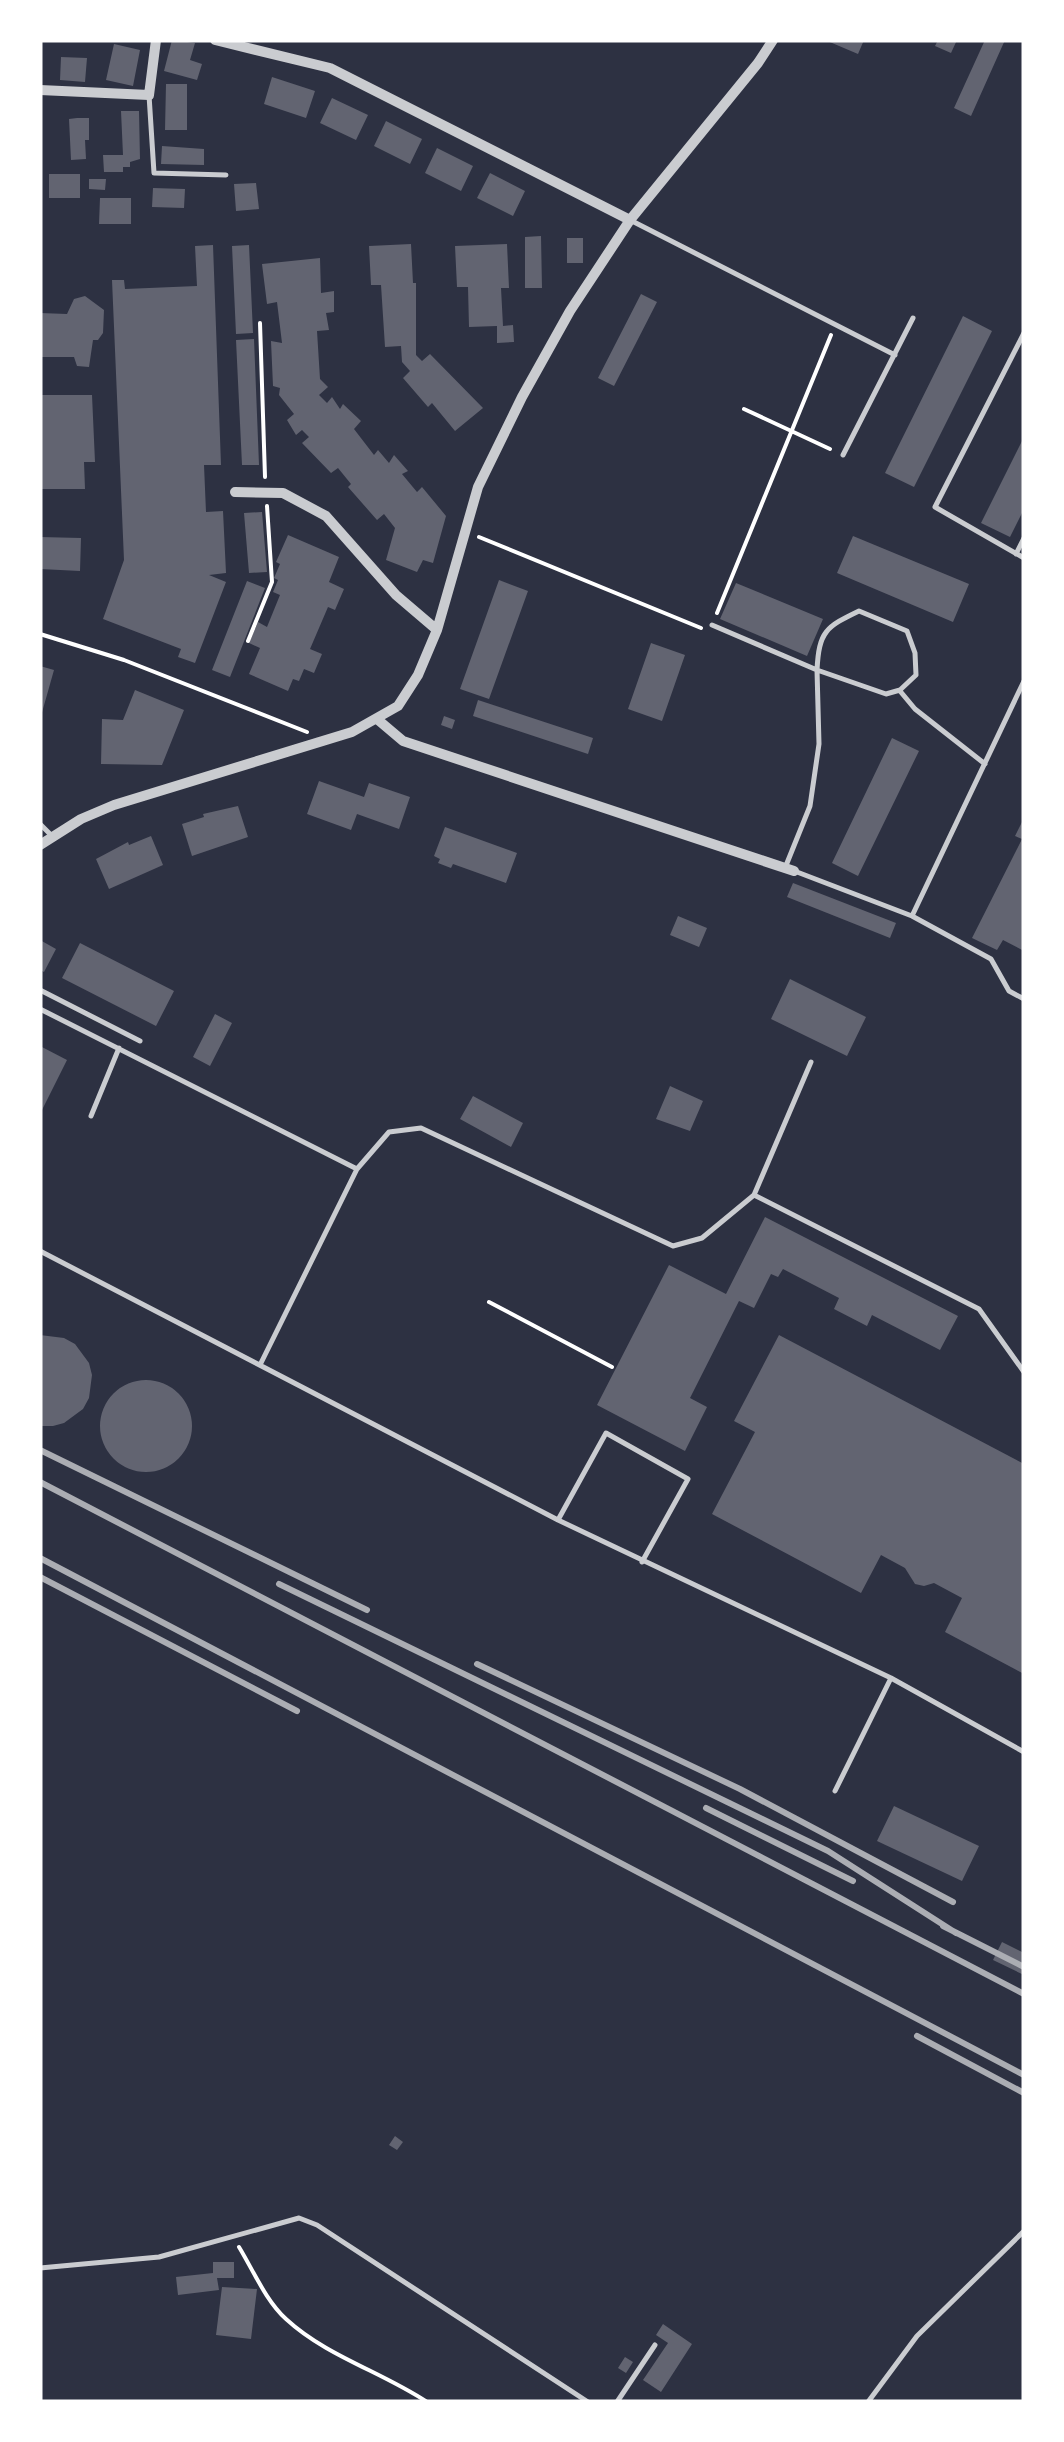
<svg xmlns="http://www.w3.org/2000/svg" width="1064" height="2442" viewBox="0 0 1064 2442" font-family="'Zilla Slab',serif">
<rect width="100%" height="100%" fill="#2d3142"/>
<path fill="#626471" d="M172 40 195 43 190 60 202 64 197 80 164 71Z
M825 40H864L858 54Z
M938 40H957L951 53 935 46Z
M985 40H1005L971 116 954 108Z
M114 44 140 50 133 86 106 80Z
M61 57 87 58 85 82 60 80Z
M272 77 315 91 306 118 264 104Z
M166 84H187V130H165Z
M332 98 368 115 356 140 320 123Z
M121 111H139L140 159 130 162V167H123V172H104L103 155H123Z
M77 118H89V140H85L86 159 71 160 69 119Z
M386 121 422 139 410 164 374 146Z
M162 146 204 149V165L161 164Z
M437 148 473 166 461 191 425 173Z
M490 173 525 191 513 216 477 198Z
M49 174H80V198H49Z
M89 179H106L105 190 89 189Z
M256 183 259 209 236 211 234 184Z
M153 188 185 189 184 208 152 207Z
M100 198H131V224H99Z
M541 236 542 288H525V237Z
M567 238H583V263H567Z
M411 244 413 283H416V355L422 361 430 354 483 408 455 431 432 403 428 407 403 378 410 371 402 362 401 346 385 347 381 285H371L369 246Z
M507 244 509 288H501L503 326 513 325 514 342 497 343V326L469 327 468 287H457L455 246Z
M213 245 221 465H204L206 512 223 511 226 573 209 575 226 582 195 663 178 657 181 649 103 619 124 560 112 280H124L125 289 197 286 195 246Z
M249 245 253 333 236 334 232 246Z
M320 258 321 293 334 291V312L326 313 329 330 317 331 320 379 328 387 319 395 327 403 332 397 340 409 343 404 361 421 354 429 374 455 378 450 389 463 394 455 408 471 402 474 417 492 422 487 446 516 433 563 423 560 417 572 386 560 395 528 384 514 377 520 348 487 351 484 338 468 331 473 302 443 309 437 302 430 296 435 287 420 294 414 279 395 280 388 273 386 271 341 282 343 277 302 267 304 262 264Z
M641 294 657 302 614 386 598 378Z
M85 296 104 310 103 333 98 340H93L89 367 77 366 74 357H40V313L67 314 74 299Z
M963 316 992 331 914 487 885 473Z
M254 339 259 465H242L236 340Z
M40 395H92L95 462H84L85 489H40Z
M1024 437V509L1010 537 981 523Z
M262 512 267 572 249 573 244 513Z
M288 535 339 557 329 582 344 589 335 610 328 607 310 649 322 654 314 673 304 669 299 681 293 679 288 691 249 674 260 648 249 643 258 622 267 627 280 595 273 592 278 580 274 578 280 564 276 562Z
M853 536 969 584 953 622 837 573Z
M40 537 81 538 80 571 40 569Z
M499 580 528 591 489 699 460 689Z
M247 581 265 588 230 677 212 670Z
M736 583 823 619 807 656 720 619Z
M651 643 685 655 662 721 628 709Z
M40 666 54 670 41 716H40Z
M135 690 184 710 162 765 101 764 102 719 123 720Z
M478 700 593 738 588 754 473 716Z
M444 716 455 720 452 729 441 725Z
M892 738 919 751 858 876 832 863Z
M319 781 364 797 369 783 410 797 399 829 357 814 351 830 307 814Z
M238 806 248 837 192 856 182 824 204 817 203 814Z
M1024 818V951L1003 940 997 950 972 938 1022 839 1015 836Z
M445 827 517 853 506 883 453 864 451 868 438 863 440 859 434 856Z
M151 836 163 865 109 889 96 859 128 842 129 845Z
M793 883 896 923 890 938 787 897Z
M678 916 707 928 699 947 670 935Z
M40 940 56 949 44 972 40 970Z
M80 943 174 991 156 1026 62 978Z
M790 979 866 1017 847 1056 771 1019Z
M215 1014 232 1023 210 1066 193 1057Z
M40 1046 67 1060 40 1114Z
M670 1086 703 1101 690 1131 656 1119Z
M473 1096 523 1123 511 1147 460 1119Z
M765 1217 958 1316 940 1350 872 1315 867 1326 834 1309 839 1298 783 1269 778 1277 771 1274 754 1308 739 1301 690 1398 707 1407 685 1451 597 1405 669 1265 726 1294Z
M40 1335 64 1338 75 1344 89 1363 92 1375 89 1398 83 1409 64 1423 53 1426H40Z
M779 1335 1024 1464V1674L945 1632 962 1598 934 1583 924 1586 915 1584 905 1568 881 1555 861 1593 712 1514 755 1432 734 1421Z
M100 1426a46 46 0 1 1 92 0a46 46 0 1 1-92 0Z
M894 1806 979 1846 962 1881 877 1841Z
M1002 1942 1024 1953V1975L993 1960Z
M395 2136 403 2142 397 2150 389 2145Z
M213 2262H234V2278H217L219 2290 178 2295 176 2277 213 2273Z
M222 2287 257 2289 251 2339 216 2335Z
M663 2324 692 2344 661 2392 643 2380 668 2343 656 2335Z
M625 2357 633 2362 626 2373 618 2368Z"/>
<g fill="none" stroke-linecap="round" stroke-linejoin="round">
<path stroke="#fff" stroke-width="4" d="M260 323 265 477
M744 409 830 449
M479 537 701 628
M717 613 831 335
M40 634 124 660 307 732
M248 641 272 582 267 506
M489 1302 612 1367
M239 2247C253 2270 266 2301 286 2319 326 2356 382 2372 427 2402"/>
<path stroke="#caccd0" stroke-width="5" d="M149 95 154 173 226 175
M630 220 895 355
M1024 333 935 507 1024 558
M843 455 913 318
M1016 554 1024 538
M859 611 907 631 915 653 916 675 900 690 886 694 817 670C819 631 826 627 859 611Z
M712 625 817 670 819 744 810 806 785 868
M900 691 915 709 985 764
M40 824 53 837
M797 872 912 916 1024 681
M912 916 991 959 1009 991 1024 999
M40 990 140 1041
M40 1009 357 1169
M91 1116 119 1048
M754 1195 979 1309 1024 1372
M40 1251 558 1520 891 1678 1024 1752
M260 1365 357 1169 389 1132 421 1128 673 1246 702 1238 754 1195 811 1062
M558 1520 606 1433 688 1479 642 1562
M835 1791 891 1678
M40 2268 159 2257 299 2218 317 2225 588 2402
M617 2402 655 2345
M868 2402 917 2336 1024 2231"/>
<path stroke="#caccd0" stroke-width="10" d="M215 40 330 68 630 220
M40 90 149 95 156 40
M235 492 283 493 326 516 396 595 437 630
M377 719 403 741 794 871
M40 845 81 819 114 805 352 732 398 706 418 675 437 630 478 487 522 397 570 311 630 220 758 63 773 40"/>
<path stroke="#abadb3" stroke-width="6" d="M40 1450 367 1610
M40 1482 1024 1994
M40 1558 1024 2075
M40 1577 297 1711
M279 1584 828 1851 956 1933
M477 1664 740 1789 953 1902
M706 1808 853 1881
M943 1926 1024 1967
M917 2036 1024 2093"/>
</g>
<rect width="1064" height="2442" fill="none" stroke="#ffffff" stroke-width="85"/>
</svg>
